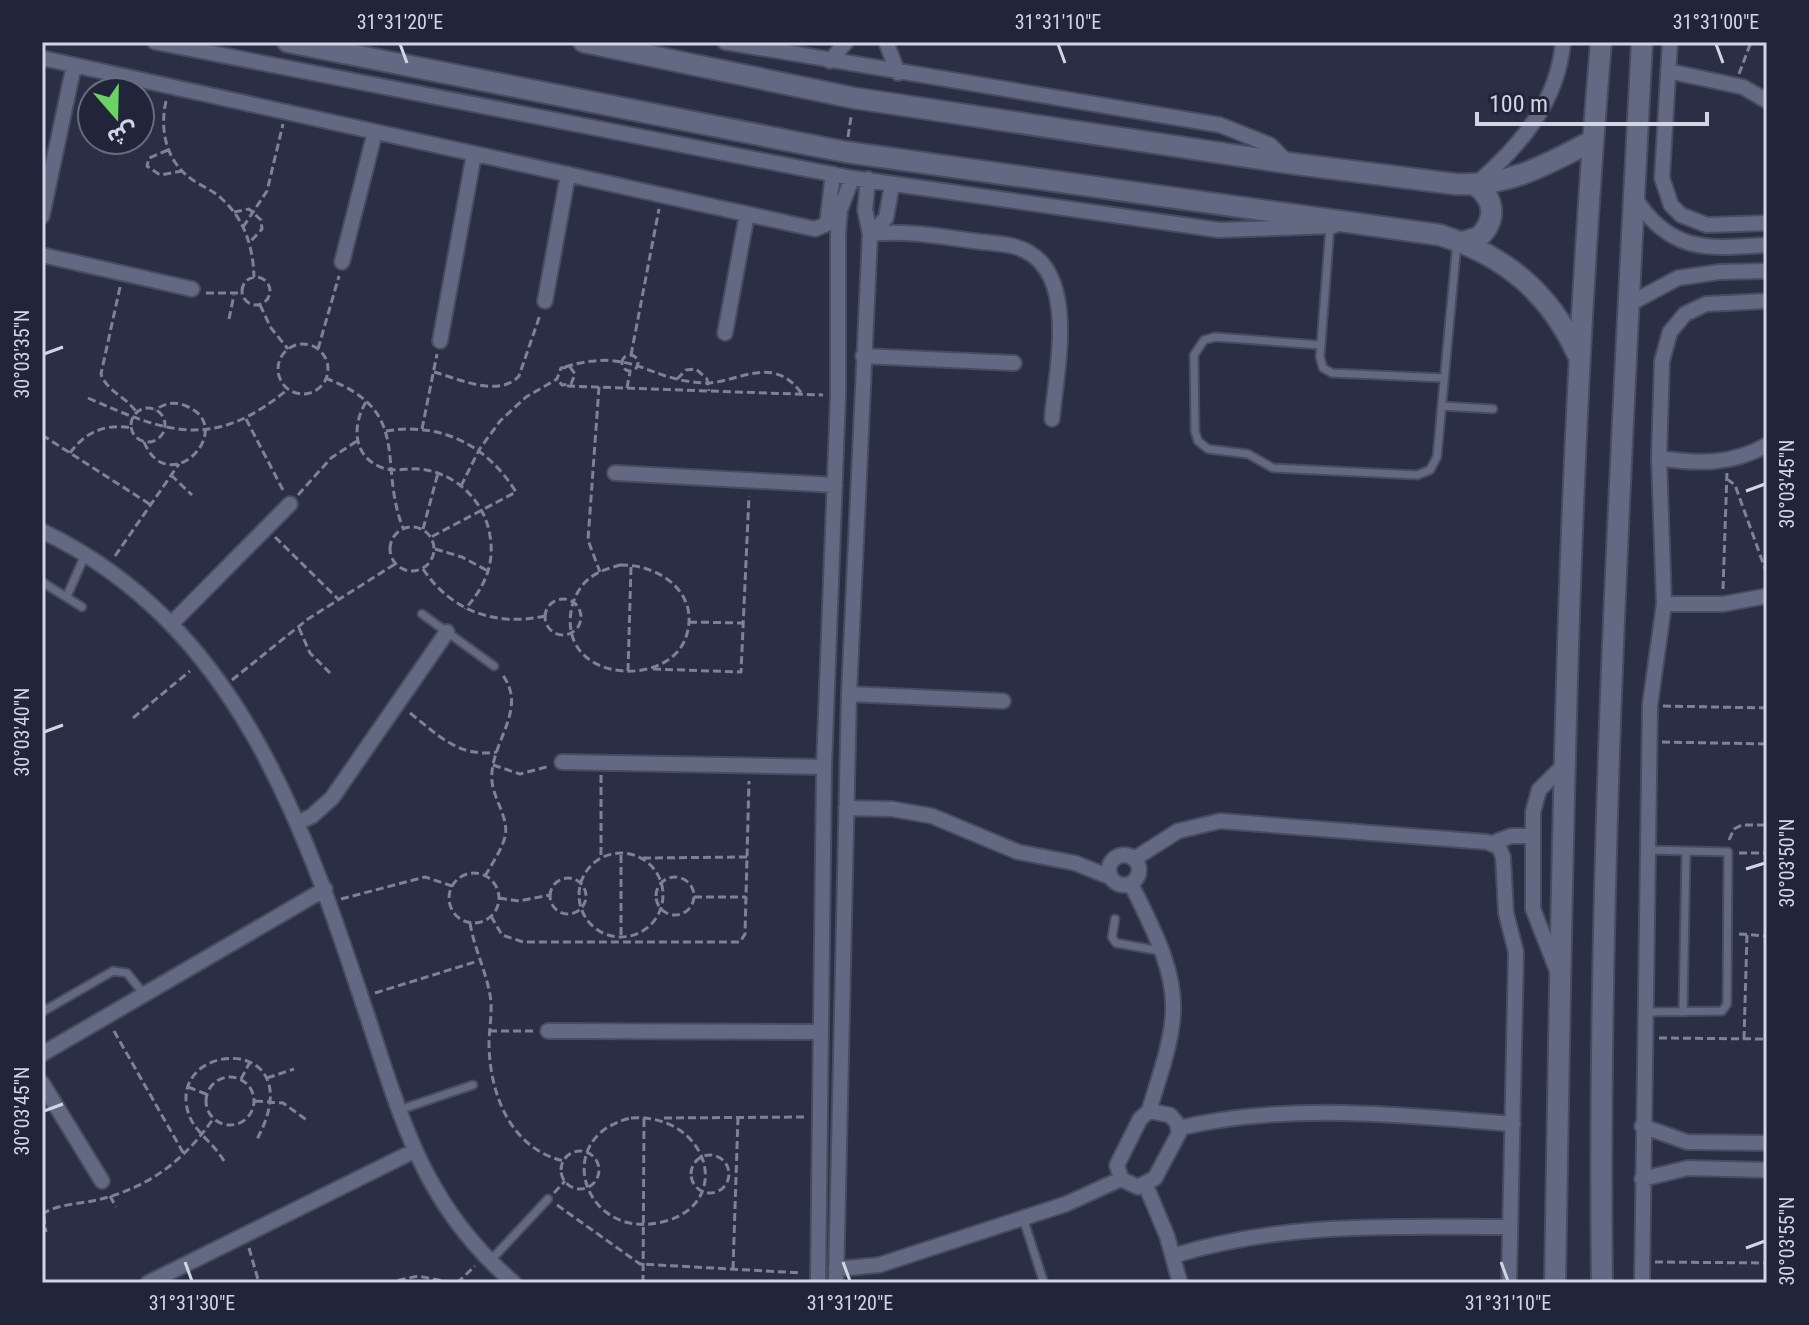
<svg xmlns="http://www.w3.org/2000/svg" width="1809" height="1325" viewBox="0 0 1809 1325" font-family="'Roboto Condensed','Noto Sans Arabic',sans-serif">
<rect width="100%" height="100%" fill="#2a2f45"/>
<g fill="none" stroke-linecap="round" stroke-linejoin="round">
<g stroke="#484c5f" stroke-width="11">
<path id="lane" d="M1330 227 1320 357 1323 368 1332 373 1444 378
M1320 345 1215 337 1204 340 1194 355 1195 431 1198 441 1208 449 1248 454 1273 468 1417 475 1430 470 1437 457 1457 242
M1442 406 1493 409
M42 582 82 607
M67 596 85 555
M422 614 494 666
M1115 919 1112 937 1116 943 1161 951
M42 1012 113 971 127 973 144 994
M1646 1012 1722 1011 1727 1004 1728 852 1649 850
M1683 1012 1686 851
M399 1110 473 1085
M1023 1218 1044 1283
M491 1260 548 1199"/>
</g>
<g stroke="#484c5f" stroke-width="18">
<path id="street" d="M155 42 852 178 1219 230 1334 226
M725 42 1220 125 1270 145 1288 163
M886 42 898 73
M1670 42 1662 178 1671 205 1681 215 1707 225 1767 223
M42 58 815 229 827 224 833 174
M830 61 846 42
M1668 71 1743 87 1767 101
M1476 184C1520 146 1558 102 1563 42
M1634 197C1671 253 1706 249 1767 245
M42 216 74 65
M870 234C905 230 939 236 974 241 988 243 1003 243 1016 247 1081 266 1056 370 1052 419
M871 234 886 218 892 184
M42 255 192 289
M342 262 375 132
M545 301 568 174
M1631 303 1678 278 1719 272 1767 271
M725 333 747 214
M440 341 474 154
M863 356 1014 363
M1659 458C1697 464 1732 465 1767 445
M615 473 835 485
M42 531C238 625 304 825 368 1018 403 1124 425 1207 514 1283
M1664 604H1723L1767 596
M172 623 290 504
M849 694 1003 701
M562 762 824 767
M846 808 892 809 932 816 1018 852 1075 863 1110 877
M299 822 312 816 332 798 447 632
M1493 843 1511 836H1532
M1109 870a15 15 0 1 1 30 0a15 15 0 1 1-30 0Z
M1134 859 1178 831 1220 821 1487 842 1499 847 1503 857 1506 913 1516 952 1509 1283
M1131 884C1150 923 1176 969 1173 1014 1171 1046 1158 1080 1149 1111
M1558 973 1533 909V812L1539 790 1563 766
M548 1031 821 1032
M42 1054 325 889
M42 1083 102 1181
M1149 1111 1170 1115 1177 1123 1179 1133 1155 1178 1138 1187 1121 1179 1117 1165 1140 1119Z
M1642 1126 1687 1142 1767 1143
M1179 1128C1289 1102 1402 1115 1513 1124
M1642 1179 1688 1168 1767 1170
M1146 1186 1167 1236 1180 1283
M1173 1256C1284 1221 1395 1227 1510 1227
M836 1269 879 1265 1066 1204 1121 1179
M148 1283 414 1151
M818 1283 824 767 838 396V234L840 210 852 178
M836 1283 849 694 870 234 865 210 868 179
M1642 1283 1650 705 1664 604 1659 458 1662 361 1670 332 1685 314 1706 304 1767 301"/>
</g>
<g stroke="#484c5f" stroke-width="24">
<path id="secondary" d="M288 42 846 152 1440 235C1504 255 1549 292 1577 353
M584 42 854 98 1288 163 1455 184C1508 187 1546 165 1592 141
M1463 242 1479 237C1496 221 1496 199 1475 185
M1555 1283C1562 869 1566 455 1601 42
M1602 1283C1597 869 1621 455 1642 42"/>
</g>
<path stroke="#7d8294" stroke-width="3" stroke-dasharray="8 4" stroke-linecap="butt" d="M1739 74 1751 42
M166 101C159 132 167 165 196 182 205 188 214 191 222 199 245 220 253 247 254 277
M848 137 851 117
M168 150 149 158 147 166 160 175 182 171
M234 212 249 209 261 220 262 229 250 242
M243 227 267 191 283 124
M242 291a14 14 0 1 1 28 0a14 14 0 1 1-28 0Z
M120 287 101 374C106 391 127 397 137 413
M206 293H242
M260 305 271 328 288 349
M229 319 234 295
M278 369a25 25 0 1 1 50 0a25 25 0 1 1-50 0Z
M318 349 339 276
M622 363a8 8 0 1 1 16 0a8 8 0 1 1-16 0Z
M631 355 659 209
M565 367C633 346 647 381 705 383 728 383 751 369 773 373 786 376 794 383 802 394
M434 372C459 379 499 398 519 376L540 315
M325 378C414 411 377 462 403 528
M677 379 686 370 696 369 707 379 709 391
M567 386 823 395
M599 387 588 540 600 572
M627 388 630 372
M88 398C167 433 214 451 288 389
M366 402C352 425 352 457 383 468 394 472 407 468 419 469 455 472 485 501 490 536 495 565 484 588 465 609
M131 425a17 17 0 1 1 34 0a17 17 0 1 1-34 0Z
M246 419 283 490
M422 429 437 354
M386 431C441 422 487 445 516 492L431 537
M42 435 151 505
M144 442C169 502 239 427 186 406 175 401 165 403 155 410
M70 453C85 432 106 423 132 428
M171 475 192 495
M1727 479 1735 485 1767 574
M461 486 479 450 500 421 526 397 557 379 561 368 570 367 575 374 571 384 562 385 557 379
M298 495 331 458 357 441
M390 549a22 22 0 1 1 44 0a22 22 0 1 1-44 0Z
M423 529 438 473
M275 537 338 599
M435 549 462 557 488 571
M115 556 179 464
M620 565C659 564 701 593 686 637 673 676 608 682 582 653 562 632 569 593 591 577 599 571 610 568 620 565Z
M423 569C451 611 496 627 545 616
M1723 589 1727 472
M545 617a18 18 0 1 1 36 0a18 18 0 1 1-36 0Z
M689 622 743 623
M299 628 310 653 330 673
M653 669 741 672 749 496
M628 671 631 567
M232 680 308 619 395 564
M1663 706 1767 708
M410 713C438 735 459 758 497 752
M133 718 190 671
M1662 742 1767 744
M493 765 520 774 550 766
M601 775V859
M1729 840 1734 829 1742 825H1767
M579 895a42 42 0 1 1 84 0a42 42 0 1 1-84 0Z
M1739 853H1767
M643 858 747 857
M449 898a25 25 0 1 1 50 0a25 25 0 1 1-50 0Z
M485 876C492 864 501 851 505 837 510 815 489 796 492 772 495 737 528 706 501 673
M656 896a19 19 0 1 1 38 0a19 19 0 1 1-38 0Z
M550 896a18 18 0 1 1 36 0a18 18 0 1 1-36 0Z
M694 897H746
M499 898 519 901 550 895
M341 899 425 877 452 886
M491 916 502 935 523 942H740L745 934 749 781
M470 923C474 948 486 971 490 995 493 1011 489 1028 489 1045 490 1095 511 1149 564 1161
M1739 934 1767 936
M621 935V854
M375 993 478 961
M114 1031 185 1156
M489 1031H534
M1659 1038 1767 1039
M1744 1039 1747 934
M206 1101a24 24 0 1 1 48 0a24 24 0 1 1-48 0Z
M267 1078 294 1069
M241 1079 250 1062
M188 1087 206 1094
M255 1101 283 1103 308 1121
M631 1118C707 1113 735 1201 666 1221 585 1245 548 1137 631 1118Z
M664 1118 804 1117
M561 1170a19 19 0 1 1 38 0a19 19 0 1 1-38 0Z
M691 1174a19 19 0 1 1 38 0a19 19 0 1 1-38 0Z
M224 1161C214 1143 193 1131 188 1112 167 1039 316 1033 256 1141
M554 1193 565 1181
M110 1196 116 1207
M42 1204 46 1232
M557 1205 640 1264 802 1273
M42 1214C58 1204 79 1204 97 1200 148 1188 184 1161 213 1119
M249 1248 259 1283
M1655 1262 1767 1263
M733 1269 738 1117
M386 1283 418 1276 454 1283
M457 1283 475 1266
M643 1283 644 1119"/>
<use href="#lane" stroke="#636983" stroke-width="7"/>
<use href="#street" stroke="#636983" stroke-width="14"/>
<use href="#secondary" stroke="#636983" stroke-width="20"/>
</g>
<path fill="none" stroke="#d2d6e4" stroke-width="3" d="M400 44 407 63M1058 44 1065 63M1716 44 1723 63M44 354 63 347M1746 491 1765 484M44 732 63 725M1746 869 1765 863M44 1111 63 1104M1746 1248 1765 1241M185 1262 192 1281M843 1262 850 1281M1501 1262 1508 1281"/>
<rect width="1809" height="1325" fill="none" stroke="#20253a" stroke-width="88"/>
<g transform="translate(116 116) rotate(160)"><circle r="38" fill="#20253a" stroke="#676c7e" stroke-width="2"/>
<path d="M0-6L14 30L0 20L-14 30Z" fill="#6cd362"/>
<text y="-12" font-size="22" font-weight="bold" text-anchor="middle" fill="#d2d6e4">ش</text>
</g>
<path d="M1477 112v12h230v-12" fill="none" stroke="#d2d6e4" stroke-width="4"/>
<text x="1489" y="112" font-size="24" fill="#d2d6e4" stroke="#20253a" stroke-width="6" paint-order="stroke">100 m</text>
<rect x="44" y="44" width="1721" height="1237" fill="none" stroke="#d2d6e4" stroke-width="3"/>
<g font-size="20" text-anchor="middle" fill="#d2d6e4">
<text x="400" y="29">31°31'20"E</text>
<text x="1058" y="29">31°31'10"E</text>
<text x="1716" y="29">31°31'00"E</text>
<text transform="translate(22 354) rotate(-90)" y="7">30°03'35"N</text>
<text transform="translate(1787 484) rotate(-90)" y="7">30°03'45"N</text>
<text transform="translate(22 732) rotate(-90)" y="7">30°03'40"N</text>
<text transform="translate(1787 863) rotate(-90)" y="7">30°03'50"N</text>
<text transform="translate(22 1111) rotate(-90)" y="7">30°03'45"N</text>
<text transform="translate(1787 1241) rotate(-90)" y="7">30°03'55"N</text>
<text x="192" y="1310">31°31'30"E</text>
<text x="850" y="1310">31°31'20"E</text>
<text x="1508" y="1310">31°31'10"E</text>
</g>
</svg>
